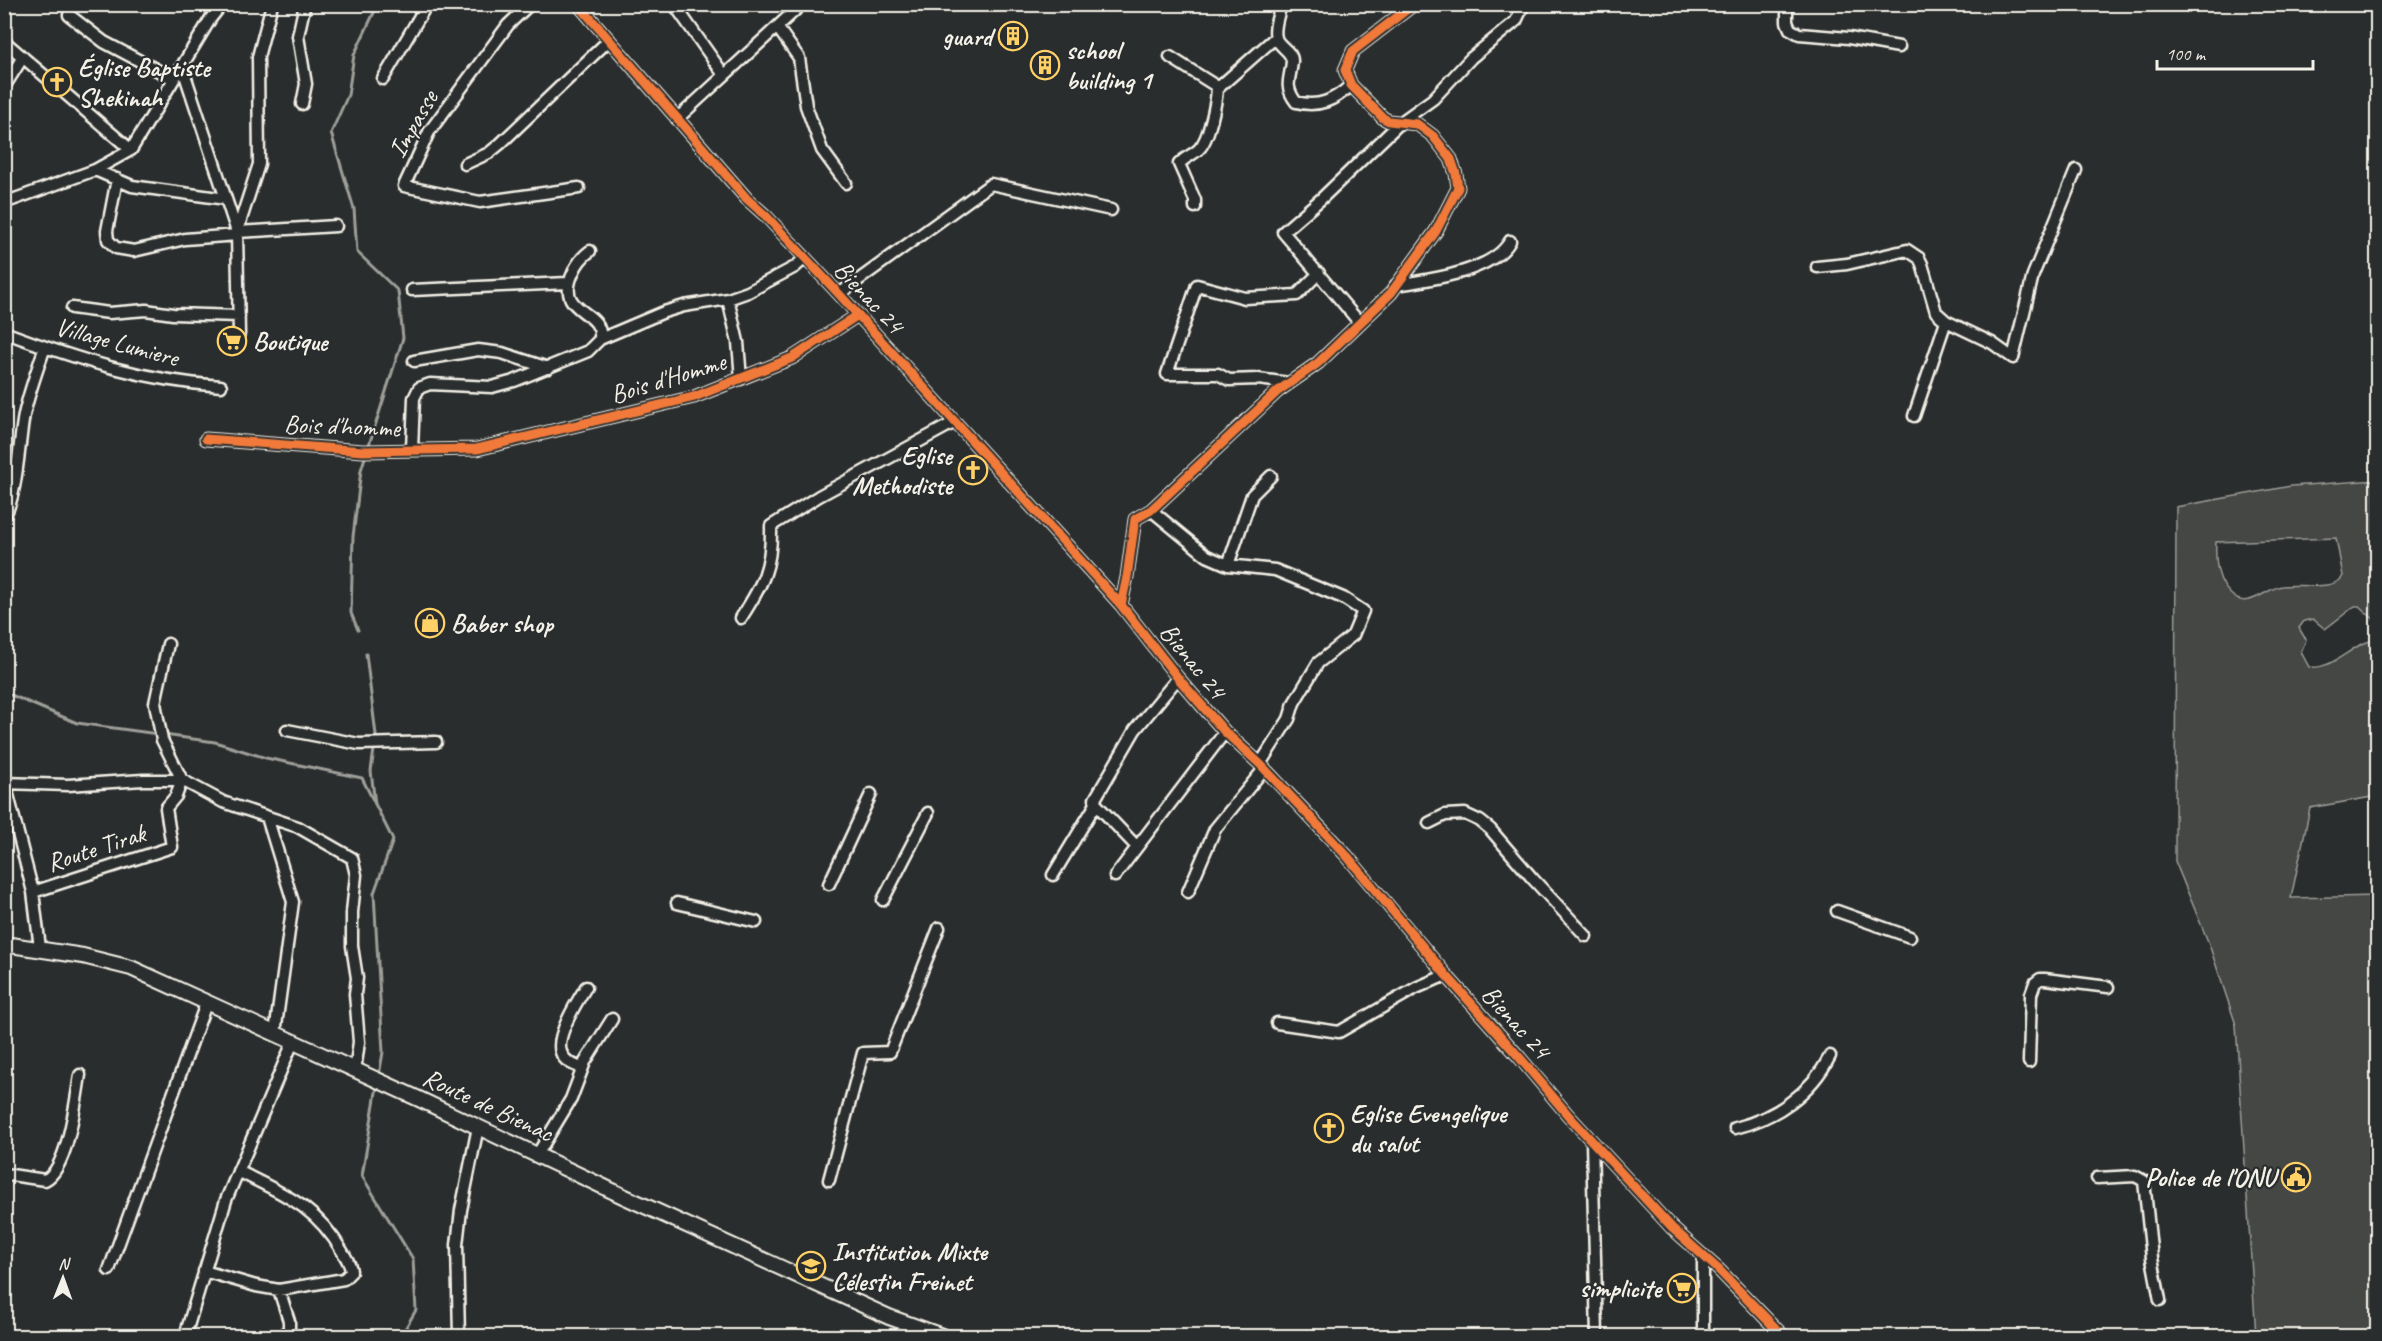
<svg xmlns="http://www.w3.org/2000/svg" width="2382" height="1341" viewBox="0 0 2382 1341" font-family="Caveat,sans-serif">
<rect width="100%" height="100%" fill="#2a2d2e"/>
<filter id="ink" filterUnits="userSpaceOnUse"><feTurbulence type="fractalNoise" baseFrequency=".0167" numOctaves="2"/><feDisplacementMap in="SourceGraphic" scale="12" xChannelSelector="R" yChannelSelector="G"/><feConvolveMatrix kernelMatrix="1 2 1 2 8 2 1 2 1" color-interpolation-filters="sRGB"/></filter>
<g filter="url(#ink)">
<path fill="#444645" stroke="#9c9c96" stroke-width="1.5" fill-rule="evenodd" d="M2377 480V622L2359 606H2355L2325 629 2313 619 2304 621 2299 628 2306 640 2301 652 2309 667C2327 670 2345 653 2360 645 2366 642 2372 641 2377 637V796L2310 808 2291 898 2377 896V1336H2256L2236 1025 2209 944 2175 861 2176 507 2291 486ZM2336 538 2343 576C2335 592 2298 583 2282 586 2267 588 2249 609 2234 597 2217 584 2215 562 2216 542Z"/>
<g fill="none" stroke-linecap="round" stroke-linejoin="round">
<path stroke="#9f9f9a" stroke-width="3" d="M358 630 351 613 353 537 361 470 403 338 398 291 357 252 354 209 331 133 348 95 354 55 378 4
M366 654 376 735 371 771 375 804
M4 692 77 723 158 734
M164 735 215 742 266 758 362 778 393 840 374 893 383 1052 379 1076
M377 1086 362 1176 413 1259 416 1310 401 1336"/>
<g stroke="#f4f1e8" stroke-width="15">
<path id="minor" d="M530 4 508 25 429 132 404 186 480 202 579 188
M578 4 747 199 766 216 839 294 1121 605 1178 678 1225 732 1260 764 1347 856 1446 975 1520 1058 1568 1115 1672 1228 1718 1269 1783 1336
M674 4 724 75
M1281 4C1279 15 1273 27 1276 38 1279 47 1292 51 1292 61 1291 78 1283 85 1296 102 1319 108 1335 100 1351 85
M1787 4V22L1790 29 1799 34 1849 38 1899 47
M69 15 104 42 174 79
M777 27 799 58 806 106 822 150 846 183
M4 41 131 150
M1170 57 1216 86 1217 89C1216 104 1209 139 1199 149 1193 155 1185 157 1179 164L1195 200V207
M182 66 237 232 259 164 258 57 272 4
M383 79 427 4
M4 87 23 57
M1217 89 1276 37
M302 104 306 84 298 36 305 4
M677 119 802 4
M465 164 489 153 500 144 608 41
M95 170 132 186 226 199
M117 179 107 231 108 240 116 248 134 251 185 239 237 235
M4 203 95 170 131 150 211 18 222 4
M590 251C582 257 577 263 573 273 554 315 604 308 600 339
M1817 267 1847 264 1907 250 1919 258 1922 264 1936 312 1946 321 1992 343 2013 358 2033 275 2076 170
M1396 285C1428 280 1493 272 1510 241
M412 290 568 283
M839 294 991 184 1111 210
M728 299 738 342 741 379
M72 308 109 313 146 310 173 314 239 316
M1359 322 1283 232 1321 199 1401 122 1433 99 1471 58 1516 21 1524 4
M4 332C76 359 144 381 221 386
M239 334 237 232 336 226
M414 361 478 350 502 353 548 368
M1289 383 1258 379 1229 380 1218 374H1167L1197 285 1245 298 1297 295 1319 273
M1914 416 1946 321
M206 439 363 451 477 449 694 397 792 358 858 315
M412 450 414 398 419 388 430 384 492 387 514 381 588 351 600 339 664 312 684 306 728 299 748 292 795 267 805 258
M1151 510 1207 556 1228 565 1275 570 1343 598 1363 611 1353 635 1318 663 1294 703 1289 719 1260 764
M4 516C17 499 19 440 24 415 29 392 37 370 45 347
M1228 565 1252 495 1271 476
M1121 605 1127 577 1135 519 1151 510 1278 391 1318 363 1391 293 1436 231 1458 188 1456 174 1451 159 1433 136 1417 124 1389 121 1383 118 1351 85 1345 70 1353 51 1414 4
M741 618C763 584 772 567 771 526L819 496 955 422
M287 730 359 744 436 742
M4 783 68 785 143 780H182L223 802 298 827 352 858 356 875 352 912V946L357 978 355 994 359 1042 355 1071
M5 783 33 892 40 948
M267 817 293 902 275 1033
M1429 823 1445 815 1465 814 1480 821 1490 829 1533 879 1586 936
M1137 847 1096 804 1095 799 1135 730 1178 678
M1053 875 1096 804
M1115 876 1225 732
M829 884 871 794
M33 892 172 847 166 808 176 796 182 780 162 740 155 703 168 644
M1188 892 1215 829 1264 769
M883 900 928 813
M677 903 756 922
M1837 911 1910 937
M1277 1023 1339 1032 1416 988 1446 975
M2029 1062 2031 994 2035 983 2040 979H2045L2108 987
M582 1068C574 1065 564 1062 561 1052 555 1036 578 1000 586 987
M1735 1128C1776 1118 1811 1093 1830 1056
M1592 1142 1597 1336
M537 1155 571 1099 585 1062 612 1019
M4 1174 45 1180C68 1169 76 1099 80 1075
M2097 1178 2135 1176 2144 1181 2152 1258 2160 1300
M829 1180 863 1053 890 1052 939 928
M109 1270 207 1001
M204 1271 256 1286 279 1290 344 1279 351 1272C351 1264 346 1258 342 1251 315 1205 283 1194 238 1171
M279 1290 289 1321V1336
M185 1336 226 1200 293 1042
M459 1336 457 1245 461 1210 478 1127
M1703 1336V1256"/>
</g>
<g stroke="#f4f1e8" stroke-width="18">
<path id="major" d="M4 944 83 956 131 968 419 1099 623 1196 889 1317 942 1336"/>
</g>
<use href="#minor" stroke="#2a2d2e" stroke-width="10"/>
<use href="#major" stroke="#2a2d2e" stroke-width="14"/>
<g stroke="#2a2d2e" stroke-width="13">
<path id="cycleway" d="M578 4 747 199 766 216 839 294 1121 605 1178 678 1225 732 1260 764 1347 856 1446 975 1520 1058 1568 1115 1672 1228 1718 1269 1783 1336
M206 439 363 451 477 449 694 397 792 358 858 315
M1121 605 1127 577 1135 519 1151 510 1278 391 1318 363 1391 293 1436 231 1458 188 1456 174 1451 159 1433 136 1417 124 1389 121 1383 118 1351 85 1345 70 1353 51 1414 4"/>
</g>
<use href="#cycleway" stroke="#f17a3a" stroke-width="9"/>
</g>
</g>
<defs>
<g id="building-ring" transform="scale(1.5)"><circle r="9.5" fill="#2a2d2e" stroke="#ffd166" stroke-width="1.5"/><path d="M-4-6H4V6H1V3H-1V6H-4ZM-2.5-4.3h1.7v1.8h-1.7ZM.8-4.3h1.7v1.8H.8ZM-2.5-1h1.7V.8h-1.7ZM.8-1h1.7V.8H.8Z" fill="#ffd166"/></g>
<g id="church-ring" transform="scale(1.5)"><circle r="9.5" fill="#2a2d2e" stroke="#ffd166" stroke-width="1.5"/><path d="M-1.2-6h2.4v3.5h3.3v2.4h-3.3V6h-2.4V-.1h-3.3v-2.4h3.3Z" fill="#ffd166"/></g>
<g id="supermarket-ring" transform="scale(1.5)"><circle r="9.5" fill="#2a2d2e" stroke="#ffd166" stroke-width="1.5"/><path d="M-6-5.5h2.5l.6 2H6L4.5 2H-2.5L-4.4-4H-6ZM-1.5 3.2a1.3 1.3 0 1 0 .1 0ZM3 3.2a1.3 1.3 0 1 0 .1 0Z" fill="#ffd166"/></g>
<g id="shop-ring" transform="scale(1.5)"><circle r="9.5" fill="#2a2d2e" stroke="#ffd166" stroke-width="1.5"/><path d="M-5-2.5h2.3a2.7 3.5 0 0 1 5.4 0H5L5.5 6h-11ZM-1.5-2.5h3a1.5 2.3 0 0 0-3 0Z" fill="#ffd166"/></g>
<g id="civic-ring" transform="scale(1.5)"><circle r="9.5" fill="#2a2d2e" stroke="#ffd166" stroke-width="1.5"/><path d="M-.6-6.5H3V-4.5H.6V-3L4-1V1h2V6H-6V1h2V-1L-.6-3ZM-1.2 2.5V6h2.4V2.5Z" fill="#ffd166"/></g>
<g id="school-ring" transform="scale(1.5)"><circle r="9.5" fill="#2a2d2e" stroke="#ffd166" stroke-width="1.5"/><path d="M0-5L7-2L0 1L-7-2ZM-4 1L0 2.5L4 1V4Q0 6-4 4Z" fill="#ffd166"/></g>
</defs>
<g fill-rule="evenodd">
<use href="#building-ring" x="1013" y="36"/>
<use href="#building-ring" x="1045" y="65"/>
<use href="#church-ring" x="57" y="82"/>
<use href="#supermarket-ring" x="232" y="341"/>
<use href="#church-ring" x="973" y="470"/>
<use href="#shop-ring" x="430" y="623"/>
<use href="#church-ring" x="1329" y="1128"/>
<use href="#civic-ring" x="2296" y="1177"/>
<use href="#school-ring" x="811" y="1266"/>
<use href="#supermarket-ring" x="1682" y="1288"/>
</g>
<g text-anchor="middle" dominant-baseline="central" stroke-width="4.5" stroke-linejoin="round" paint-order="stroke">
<g font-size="26" font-weight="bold" fill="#f4f1e8" stroke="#2a2d2e" text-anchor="start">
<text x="992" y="36" text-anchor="end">guard</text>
<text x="1066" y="50">school<tspan x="1066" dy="30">building 1</tspan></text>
<text x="78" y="67">Église Baptiste<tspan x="78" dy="30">Shekinah</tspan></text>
<text x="253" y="341">Boutique</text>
<text x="952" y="455" text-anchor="end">Eglise<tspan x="952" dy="30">Methodiste</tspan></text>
<text x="451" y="623">Baber shop</text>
<text x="1350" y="1113">Eglise Evengelique<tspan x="1350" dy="30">du salut</tspan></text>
<text x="2275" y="1177" text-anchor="end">Police de l'ONU</text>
<text x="832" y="1251">Institution Mixte<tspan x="832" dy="30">Célestin Freinet</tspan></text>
<text x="1661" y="1288" text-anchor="end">simplicite</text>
</g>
<g font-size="26" fill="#f4f1e8" stroke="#2a2d2e">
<text transform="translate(413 124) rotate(-60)">Impasse</text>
<text transform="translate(869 297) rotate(47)">Bienac 24</text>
<text transform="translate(117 342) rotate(15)">Village Lumiere</text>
<text transform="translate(668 378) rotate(-17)">Bois d'Homme</text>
<text transform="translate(342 426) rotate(2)">Bois d'homme</text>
<text transform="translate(1193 661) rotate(51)">Bienac 24</text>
<text transform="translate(96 848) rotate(-18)">Route Tirak</text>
<text transform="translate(1516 1022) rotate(48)">Bienac 24</text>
<text transform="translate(488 1105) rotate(25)">Route de Bienac</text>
</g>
</g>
<rect width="2382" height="1341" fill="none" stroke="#2a2d2e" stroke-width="24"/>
<rect x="12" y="12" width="2358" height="1317" fill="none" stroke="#f4f1e8" stroke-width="2" filter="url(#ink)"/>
<g transform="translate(63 1278) rotate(1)" stroke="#2a2d2e" stroke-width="4.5" paint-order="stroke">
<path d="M0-4.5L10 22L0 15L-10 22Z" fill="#f4f1e8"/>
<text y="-9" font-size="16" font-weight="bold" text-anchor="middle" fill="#f4f1e8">N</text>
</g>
<path d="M2157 60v9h156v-9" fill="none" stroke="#f4f1e8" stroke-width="3"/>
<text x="2166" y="60" font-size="18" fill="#f4f1e8" stroke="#2a2d2e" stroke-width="4.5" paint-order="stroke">100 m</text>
</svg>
